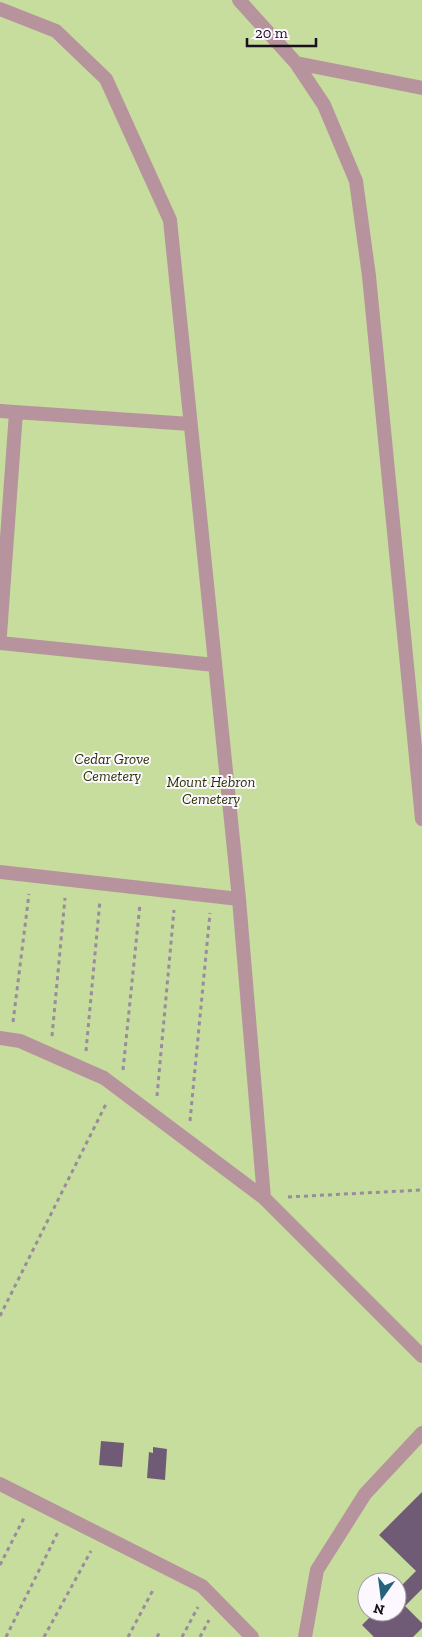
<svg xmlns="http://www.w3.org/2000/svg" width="422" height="1637" viewBox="0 0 422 1637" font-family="'Zilla Slab',serif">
<rect width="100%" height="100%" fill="#f8e5ff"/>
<path fill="#c6dd9d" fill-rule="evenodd" d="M0 0H422V1637H0ZM367 1582H397V1612H367Z"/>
<path fill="#705b77" d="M101 1441 124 1443 122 1467 99 1465Z
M153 1447 167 1449 165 1480 147 1478 149 1452 153 1453Z
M422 1492V1589L405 1606 422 1623V1628L413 1637H374L362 1625 375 1612H397V1590L416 1571 379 1535Z"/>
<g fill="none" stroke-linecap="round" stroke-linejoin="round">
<path stroke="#9a8b9f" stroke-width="3" stroke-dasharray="4 4" stroke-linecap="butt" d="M13 1022 29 894
M52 1036 65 898
M86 1051 100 900
M123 1070 140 904
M157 1096 174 910
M190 1121 210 913
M288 1197 422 1190
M0 1316 107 1102
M0 1565 25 1516
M6 1637 58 1532
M44 1637 91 1551
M128 1637 153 1590
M157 1637 160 1632
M182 1637 198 1607
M200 1637 209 1620"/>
<path stroke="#b7949d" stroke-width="14" d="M239 0 296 63 324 105 356 181 369 276 422 819
M0 9 56 31 106 79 170 220 239 899 264 1198
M296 63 422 88
M0 411 190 424
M0 635 16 412
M0 643 215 665
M0 872 239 899
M0 1038 20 1041 104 1078 264 1198 422 1356
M0 1484 202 1586 252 1637
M305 1637 317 1570 365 1494 422 1433"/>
</g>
<g text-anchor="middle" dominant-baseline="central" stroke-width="4" stroke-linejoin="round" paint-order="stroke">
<g font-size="15" font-style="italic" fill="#273400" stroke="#fdf8ff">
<text x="112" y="759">Cedar Grove<tspan x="112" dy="17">Cemetery</tspan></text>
<text x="211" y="782">Mount Hebron<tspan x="211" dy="17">Cemetery</tspan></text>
</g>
</g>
<g transform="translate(382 1597) rotate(194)"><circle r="24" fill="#fdf8ff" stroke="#a29ca4"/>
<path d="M0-4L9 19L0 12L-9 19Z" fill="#246379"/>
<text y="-8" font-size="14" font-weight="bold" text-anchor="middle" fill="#19111c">N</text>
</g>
<path d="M247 38v8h69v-8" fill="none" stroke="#19111c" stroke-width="2.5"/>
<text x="255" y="38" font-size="15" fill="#19111c" stroke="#fdf8ff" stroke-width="4" paint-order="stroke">20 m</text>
</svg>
